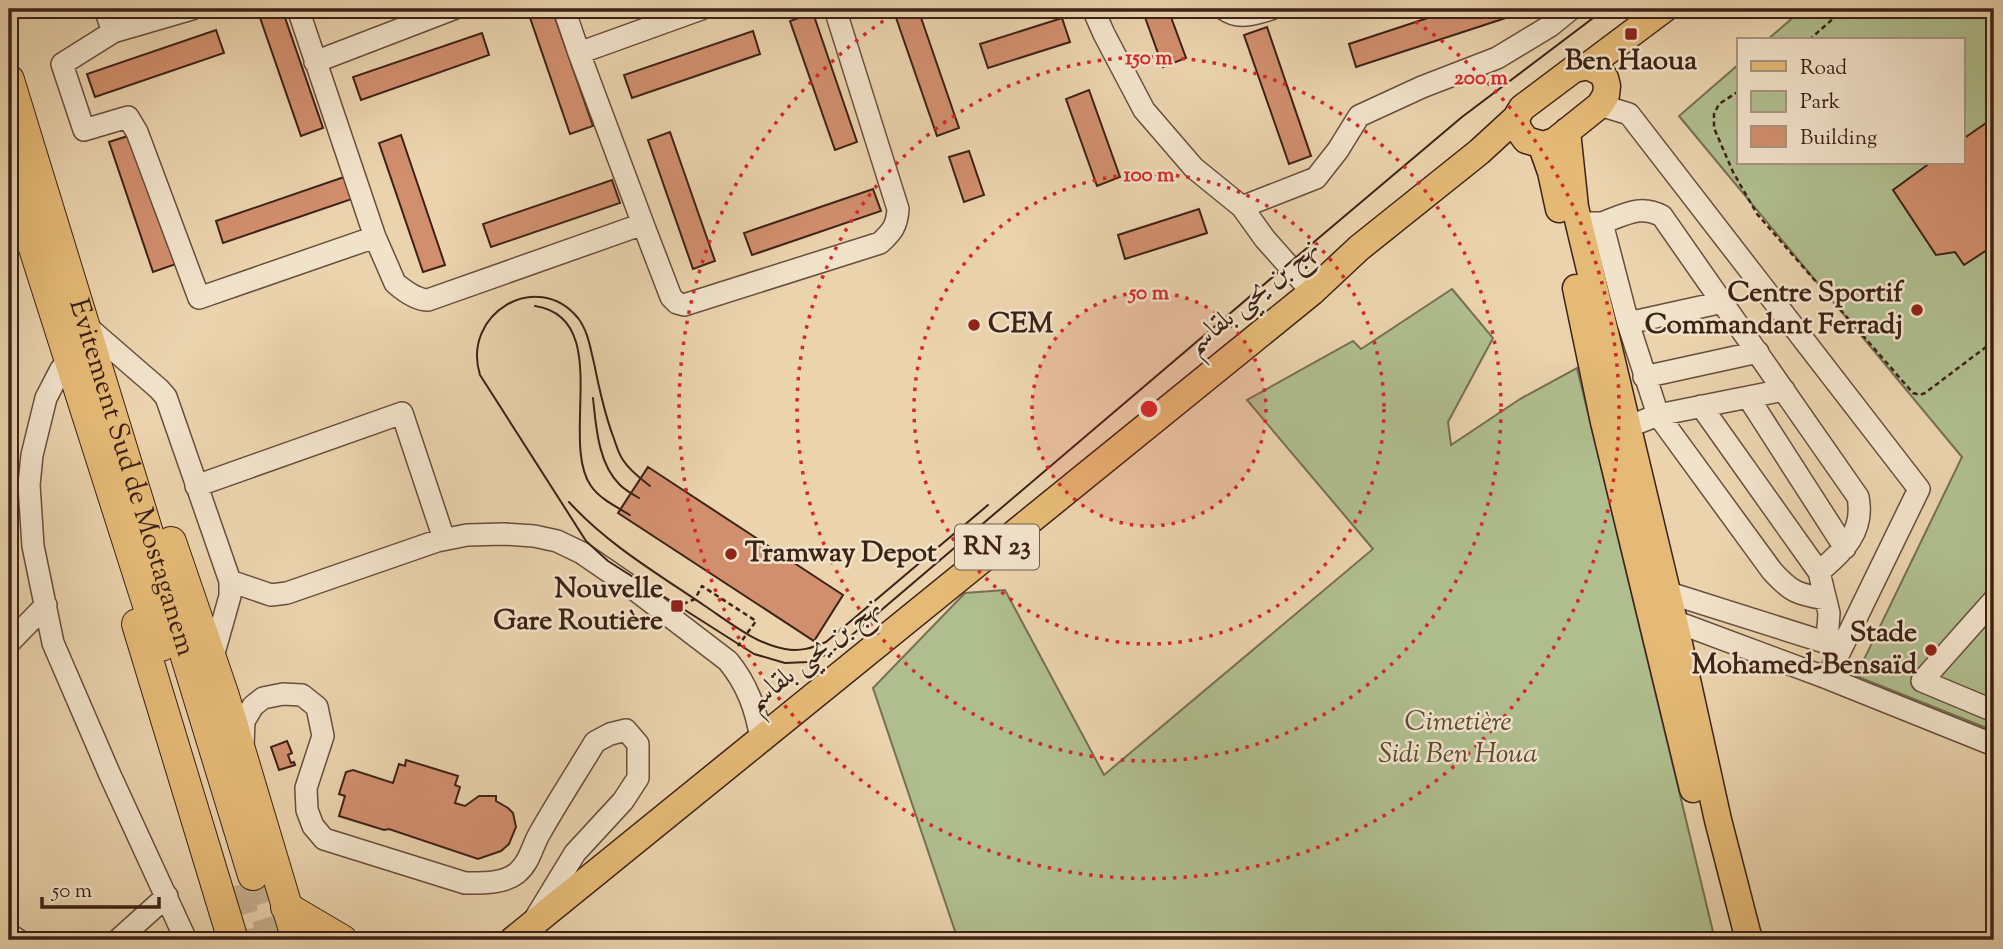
<svg xmlns="http://www.w3.org/2000/svg" width="2003" height="949" viewBox="0 0 2003 949" font-family="'Sorts Mill Goudy',Amiri,serif">
<rect width="100%" height="100%" fill="#ead3ad"/>
<filter id="stains"><feTurbulence type="fractalNoise" baseFrequency=".00286" numOctaves="4"/><feColorMatrix values="0 0 0 0 .2 0 0 0 0 .09 0 0 0 0 .02 0 0 0 .5 -.17"/></filter>
<radialGradient id="worn" r=".72"><stop offset=".6" stop-color="#630" stop-opacity="0"/><stop offset="1" stop-color="#630" stop-opacity=".3"/></radialGradient>
<path fill="#b0be8f" stroke="#767052" stroke-width="2" d="M1803 9H1994V731L1856 676 1962 457 1679 116 1739 64V163H1963V40H1767Z
M1452 289 1493 338 1448 422 1451 445 1520 399 1577 368 1715 940H958L873 688 965 593 1005 590 1104 775 1373 549 1247 400 1353 341 1361 349Z"/>
<path fill="#d28f6e" stroke="#3d2216" stroke-width="2" d="M257 9H282L323 128 301 136Z
M527 9H552L593 126 570 134Z
M893 9H918L959 128 937 136Z
M1142 9H1168L1186 58 1163 67Z
M1455 9H1526L1527 11 1356 67 1349 44Z
M813 13 857 142 835 150 790 21Z
M1062 18 1070 42 988 68 980 44Z
M1267 27 1311 156 1289 164 1244 35Z
M216 30 224 53 95 97 87 74Z
M753 31 760 54 632 98 624 75Z
M482 33 489 55 361 100 353 77Z
M1089 90 1120 177 1097 186 1066 99Z
M1989 121H1994V252L1992 249 1987 250 1964 265 1955 252 1936 255 1893 190 1930 163H1963V139Z
M670 132 715 261 693 269 648 140Z
M131 135 176 264 153 272 109 142Z
M401 135 445 265 423 272 379 143Z
M969 151 984 195 964 202 949 157Z
M344 177 352 199 223 243 216 221Z
M612 180 620 203 491 247 483 224Z
M873 189 881 211 752 255 744 233Z
M1199 209 1207 233 1125 259 1118 235Z
M648 467 843 595 814 641 618 513Z
M287 741 292 753 288 755 291 763 294 762 295 765 279 770 271 747Z
M406 760 458 776 455 785 460 787 455 803 465 806 479 796H496V801L508 808 513 813 516 827 509 844 501 851 478 859 389 829 384 830 339 816 345 796 339 794 346 772 353 770 393 783 399 764 405 766Z"/>
<g fill="none" stroke-linecap="round" stroke-linejoin="round">
<path stroke="#c7b08f" stroke-width="30" stroke-dasharray="30 15" stroke-linecap="butt" d="M253 875 274 940
M235 886 251 940"/>
<g stroke="#684e3c" stroke-width="24">
<path id="minor" d="M105 9 113 32 192 9
M298 9 375 237 395 283C403 290 417 300 428 300L643 224 671 297 677 303 684 305 880 243C892 232 897 226 898 209L835 9
M564 9 579 53 643 224
M1093 9 1104 34 1144 110 1194 168 1242 207 1265 239 1312 292
M1224 9C1238 20 1255 14 1271 9
M113 32 62 64 84 130 128 117 137 132 199 298 375 237
M579 53 701 9
M315 62 453 9
M1600 105 1629 114 1919 489 1827 678
M1242 207 1316 178 1338 150 1359 116 1422 87 1497 58 1550 26 1571 9
M1589 223H1602L1628 323 1658 415 1635 424 1628 435
M1602 223C1624 215 1640 204 1662 216L1858 497C1865 532 1843 551 1819 572L1829 613 1827 642
M1628 323 1723 302
M84 324 159 389 166 397 230 581V596L212 660
M61 369 46 398 32 455 29 485 33 546 53 643 110 775 186 940
M1644 377 1758 352
M1784 390 1658 415 1772 571C1791 592 1797 594 1825 599
M1748 397 1845 548
M1701 406 1819 572
M196 486 402 413 444 539
M230 581 271 595 287 593 437 541 467 535 504 534 534 536 557 541 582 553 630 586 728 661C747 684 756 709 761 739
M1653 592H1666L1840 647
M1994 600 1922 681 1994 711
M1663 621H1674L1827 678 1994 745
M9 643 46 605
M243 746 244 721 253 706 263 698 283 694 302 695 317 707 323 736 306 788 307 810 313 826 324 839 465 883C482 883 503 884 517 873 531 861 532 845 541 831 558 801 577 772 595 742L610 734 626 730 638 744V778L623 801 575 853 536 917
M9 934 18 940
M118 940 167 896"/>
</g>
<g stroke="#3d2216" stroke-width="29">
<path id="major" d="M1588 66 1664 9
M1567 131 1575 207 1674 621 1718 820 1749 940
M1541 144 1551 172 1559 209
M1576 288 1604 422 1693 789
M513 940 1312 292 1359 248 1479 152 1516 118 1522 108 1574 69 1588 66 1600 72 1605 78 1607 86 1606 95 1600 105 1555 141 1543 145 1526 140 1518 129 1516 118"/>
</g>
<g stroke="#3d2216" stroke-width="32">
<g id="highway">
<path id="s1" d="M9 80 253 875"/>
<path d="M9 170 161 646"/>
<path d="M171 542 224 696 297 940"/>
<path d="M137 624 233 940"/>
<path d="M286 907 342 940"/>
</g>
</g>
<path stroke="#3d2216" stroke-width="2.5" stroke-dasharray="5 3.5" stroke-linecap="butt" d="M1809 40 1844 9
M1739 91 1719 104 1714 114V128L1733 172 1757 214 1913 393 1920 395 1925 393 1994 341
M683 604 695 599 702 586 756 621 738 646"/>
<use href="#minor" stroke="#f1e2ca" stroke-width="21"/>
<use href="#major" stroke="#e5ba76" stroke-width="26"/>
<use href="#highway" stroke="#e5ba76" stroke-width="30"/>
<path stroke="#3d2216" stroke-width="2" d="M535 306C614 318 559 441 591 486 600 499 617 507 630 515
M593 398C596 426 598 464 620 485 625 490 632 494 639 498
M650 486C640 478 630 471 623 460 618 453 616 444 613 436 604 412 599 388 594 363 590 347 588 331 578 318 537 268 461 314 480 375L586 541 608 561 754 654 785 663 809 662 832 652 1321 236 1462 117 1605 9
M569 502C607 544 658 574 705 606 729 622 756 644 785 649 800 652 812 648 826 642L988 505"/>
</g>
<circle cx="1149" cy="409" r="117" fill="#d62828" fill-opacity=".12"/>
<g fill="none" stroke="#d62828" stroke-width="3.5" stroke-dasharray="3.5 7">
<circle cx="1149" cy="409" r="117"/>
<circle cx="1149" cy="409" r="235"/>
<circle cx="1149" cy="409" r="352"/>
<path d="M1398 10A470 470 0 1 1 900 10"/>
</g>
<g fill="#8f2418" stroke="#f1e2ca" stroke-width="2.5">
<rect x="1624" y="27" width="14" height="14" rx="3.5"/>
<circle cx="1917" cy="310" r="7"/>
<circle cx="974" cy="325" r="7"/>
<circle cx="731" cy="554" r="7"/>
<rect x="670" y="599" width="14" height="14" rx="3.5"/>
<circle cx="1931" cy="650" r="7"/>
</g>
<g text-anchor="middle" dominant-baseline="central" stroke-width="5" stroke-linejoin="round" paint-order="stroke">
<rect fill="#f1e2ca" stroke="#735c4c" stroke-width="2" x="955" y="524.5" width="84" height="45" rx="5"/>
<g font-size="26" font-weight="bold" fill="#3d2216">
<text x="997" y="547">RN 23</text>
</g>
<g font-size="28" font-weight="bold" fill="#3d2216" stroke="#f1e2ca" text-anchor="end">
<text x="1631" y="62" text-anchor="middle">Ben Haoua</text>
<text x="1903" y="294">Centre Sportif<tspan x="1903" dy="32">Commandant Ferradj</tspan></text>
<text x="988" y="325" text-anchor="start">CEM</text>
<text x="745" y="554" text-anchor="start">Tramway Depot</text>
<text x="663" y="590">Nouvelle<tspan x="663" dy="32">Gare Routière</tspan></text>
<text x="1917" y="634">Stade<tspan x="1917" dy="32">Mohamed-Bensaïd</tspan></text>
</g>
<g font-size="28" fill="#3d2216" stroke="#f1e2ca">
<text transform="translate(1253 297) rotate(-40)">نهج بن يحيى بلقاسم</text>
<text stroke="none"><textPath href="#s1" startOffset="416">Evitement Sud de Mostaganem</textPath></text>
<text transform="translate(814 655) rotate(-39)">نهج بن يحيى بلقاسم</text>
</g>
<g font-size="28" font-style="italic" fill="#5a4934" stroke="#f1e2ca">
<text x="1458" y="723">Cimetière<tspan x="1458" dy="32">Sidi Ben Houa</tspan></text>
</g>
</g>
<circle cx="1149" cy="409" r="10" fill="#d62828" stroke="#f1e2ca" stroke-width="3.5"/>
<g font-size="21" text-anchor="middle" font-weight="bold" fill="#d62828" stroke="#f1e2ca" stroke-width="5" stroke-linejoin="round" paint-order="stroke">
<text x="1149" y="64">150 m</text>
<text x="1481" y="84">200 m</text>
<text x="1149" y="181">100 m</text>
<text x="1149" y="299">50 m</text>
</g>
<rect width="2003" height="949" fill="none" stroke="#ead3ad" stroke-width="35"/>
<rect x="10" y="10" width="1982" height="928" fill="none" stroke="#3d2216" stroke-width="3.5"/>
<rect x="18" y="18" width="1968" height="914" fill="none" stroke="#3d2216" stroke-width="2"/>
<rect x="1737" y="38" width="228" height="126" fill="#f1e2ca" stroke="#a99582" stroke-width="2"/>
<rect x="1751" y="61" width="35" height="10" fill="#e5ba76" stroke="#a99582" stroke-width="2"/>
<text x="1800" y="74" font-size="21" fill="#3d2216">Road</text>
<rect x="1751" y="91" width="35" height="21" fill="#b0be8f" stroke="#a99582" stroke-width="2"/>
<text x="1800" y="108" font-size="21" fill="#3d2216">Park</text>
<rect x="1751" y="126" width="35" height="21" fill="#d28f6e" stroke="#a99582" stroke-width="2"/>
<text x="1800" y="144" font-size="21" fill="#3d2216">Building</text>
<path d="M42 897v10h117v-10" fill="none" stroke="#3d2216" stroke-width="3.5"/>
<text x="52" y="897" font-size="21" fill="#3d2216" stroke="#f1e2ca" stroke-width="5" paint-order="stroke">50 m</text>
<rect width="100%" height="100%" filter="url(#stains)"/>
<rect width="100%" height="100%" fill="url(#worn)"/>
</svg>
